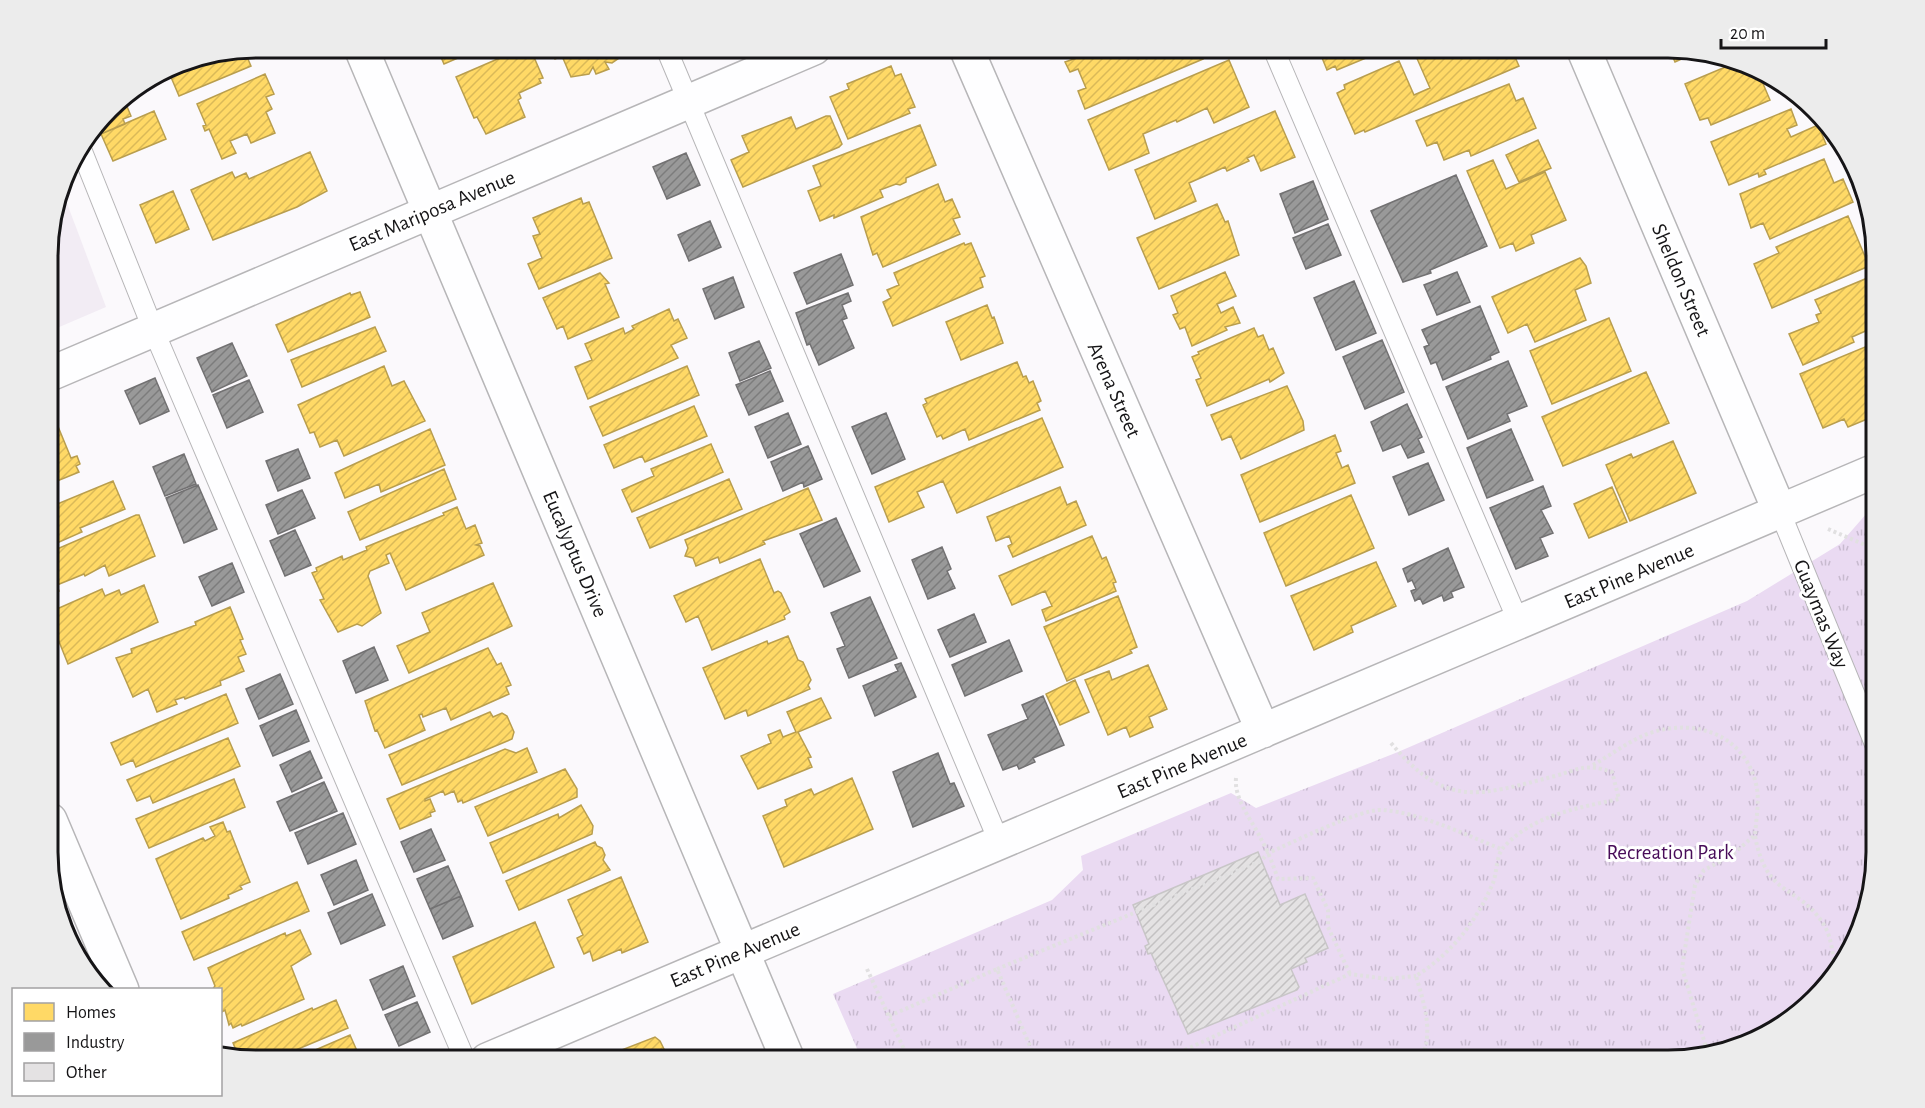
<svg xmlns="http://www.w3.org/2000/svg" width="1925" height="1108" viewBox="0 0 1925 1108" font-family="'Alegreya Sans',sans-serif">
<defs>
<pattern id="grass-tufts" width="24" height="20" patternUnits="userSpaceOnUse" patternTransform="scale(1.5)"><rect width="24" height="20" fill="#eadaf2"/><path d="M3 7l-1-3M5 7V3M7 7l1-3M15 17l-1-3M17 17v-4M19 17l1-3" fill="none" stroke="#c8bacf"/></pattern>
<pattern id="homes-hatch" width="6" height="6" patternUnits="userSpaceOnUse" patternTransform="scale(1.5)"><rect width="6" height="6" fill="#ffd966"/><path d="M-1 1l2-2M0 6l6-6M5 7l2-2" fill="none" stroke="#dab958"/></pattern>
<pattern id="industry-hatch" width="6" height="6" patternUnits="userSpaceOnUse" patternTransform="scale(1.5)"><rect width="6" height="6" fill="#999"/><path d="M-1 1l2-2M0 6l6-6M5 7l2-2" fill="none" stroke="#7c7c7c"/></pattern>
<pattern id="building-hatch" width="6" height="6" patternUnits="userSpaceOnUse" patternTransform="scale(1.5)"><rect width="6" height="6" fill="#e4e2e3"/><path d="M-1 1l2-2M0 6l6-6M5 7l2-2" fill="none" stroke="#c3c1c2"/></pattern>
</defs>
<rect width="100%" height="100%" fill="#fbf9fc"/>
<path fill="#f2ecf4" d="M62 190 106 307 50 331V230Z"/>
<path fill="url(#grass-tufts)" d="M1877 508V865L1849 955 1784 1025 1682 1060H862L833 994 1052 900 1083 870 1081 856 1231 793 1256 808 1398 752 1747 601 1840 544 1867 513Z"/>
<path fill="url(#homes-hatch)" stroke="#b99e4e" stroke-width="1.5" d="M437 48H481L444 64Z
M523 48H530L543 78 539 79 541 83 519 93 521 98 518 100 525 117 486 134 477 117 474 118 456 77Z
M550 48H622L625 54 612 63 605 62 609 69 596 74 593 67 589 74 571 77 562 56 555 59Z
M1106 48H1133L1138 59 1163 48H1198L1203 59 1085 109 1078 91 1086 88 1078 69 1070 72 1065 62Z
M1318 48H1390L1337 70 1335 66 1327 70Z
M1430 48H1511L1519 66 1365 132 1364 130 1355 134 1337 93 1345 89 1344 85 1399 61 1414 95 1430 88 1415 54Z
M1669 48 1693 54 1675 62Z
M244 50 251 66 179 96 168 70 177 64Z
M1229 60 1249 107 1214 123 1207 108 1177 122 1176 120 1143 134 1149 153 1109 170 1088 120Z
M1730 65 1758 72 1770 100 1711 125 1708 118 1700 120 1685 84Z
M891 66 895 76 901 74 915 107 908 109 910 113 848 139 830 97 849 89 847 84Z
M265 74 274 94 266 97 272 109 266 112 275 133 251 143 247 134 230 141 236 153 222 159 209 129 205 131 203 126 206 125 197 104Z
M1509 84 1516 101 1523 98 1536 128 1471 156 1469 150 1444 160 1437 142 1427 146 1416 121Z
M123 97 131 116 123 119 125 124 101 134 98 127Z
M1791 109 1797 125 1787 129 1791 137 1818 125 1826 144 1764 170 1766 174 1759 177 1758 173 1729 185 1711 142Z
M154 111 166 139 113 161 101 134Z
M1275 111 1295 157 1261 171 1254 155 1247 158 1249 161 1227 171 1225 167 1189 183 1196 201 1155 219 1135 170Z
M826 116H830L842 144 839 147 743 187 731 160 749 152 742 136 791 117 796 129Z
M1824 124 1838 137 1828 141 1822 125Z
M920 125 936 165 906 178V182L900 185 896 184 880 190 883 197 834 218V215L820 221 808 191 821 186 813 166Z
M1538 140 1551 168 1519 182 1506 155Z
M310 152 327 191 297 207 213 240 191 190 232 172 235 178 246 173 249 179Z
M1824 159 1834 183 1843 179 1853 202 1770 239 1763 223 1751 228 1740 194Z
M1493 160 1506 189 1545 172 1566 220 1531 235 1534 243 1516 251 1513 243 1500 248 1467 171Z
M938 184 945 202 952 199 960 217 953 219 960 234 883 267 877 253 873 255 861 217Z
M173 191 189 229 156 243 140 205Z
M581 198 583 204 589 202 612 258 539 289 528 264 542 258 533 236 540 234 533 218Z
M1217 204 1225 222 1228 221 1239 255 1159 289 1137 238Z
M1848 216 1869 266 1772 308 1754 264 1779 253 1776 247Z
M964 243 965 245 971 243 985 276 980 278 983 287 893 326 883 302 891 298 887 290 899 285 894 273Z
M1580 258 1586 266 1591 283 1575 290 1586 320 1535 342 1527 324 1508 333 1492 297Z
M1225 272 1236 296 1217 304 1221 313 1233 307 1240 323 1225 327 1227 330 1192 346 1185 327 1180 329 1173 315 1178 313 1171 296Z
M600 273 609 283 605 284 619 317 568 339 563 326 557 329 543 298Z
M1877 274V326L1852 337 1854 342 1803 365 1789 334 1819 322 1816 315 1821 313 1815 300Z
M360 292 370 317 288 352 276 325 350 293 351 295Z
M987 305 992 318 994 317 1003 343 961 360 946 322Z
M669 309 674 321 678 319 687 338 671 345 678 358 588 399 575 367 592 360 585 344 623 328 625 334 634 329 632 326Z
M1609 318 1631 371 1552 404 1530 351Z
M375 327 386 351 302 387 291 360Z
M1254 328 1258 337 1263 335 1269 350 1273 348 1284 373 1270 382 1269 379 1207 406 1196 380 1201 378 1192 357 1199 354 1198 352Z
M1877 342V415L1848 427 1844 419 1823 428 1800 374Z
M1017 362 1023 377 1026 376 1029 383 1033 381 1041 401 1037 403 1040 410 969 440 965 429 943 439 941 435 937 437 923 405 927 403 925 399Z
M384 366 392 386 404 381 425 421 344 456 337 440 320 447 314 432 310 433 298 405Z
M687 366 699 395 603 436 590 407Z
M1646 372 1669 423 1563 466 1542 417Z
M1287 386 1303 421 1304 430 1241 459 1231 436 1222 440 1211 415Z
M694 406 707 436 645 462 642 456 614 468 604 445Z
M1042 418 1063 467 957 513 943 481 917 492 924 507 889 522 875 487Z
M57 424 71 458 77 456 80 464 76 466 79 472 50 484V427Z
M430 429 445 465 381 492 379 484 345 498 335 473Z
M1335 435 1341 451 1336 453 1342 468 1348 465 1355 483 1260 522 1241 475Z
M1673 441 1696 493 1630 521 1606 465 1631 454 1633 458Z
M711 444 723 472 632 512 622 490 654 476 651 469Z
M444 469 456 499 360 540 348 512Z
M729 479 742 509 650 548 637 518Z
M113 481 125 509 80 528 82 532 50 546V507Z
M1060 487 1067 505 1076 501 1086 525 1013 557 1008 546 1012 544 1009 536 996 541 987 517Z
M1612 487 1627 522 1589 538 1574 504Z
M808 488 822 520 763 541 765 544 720 563 718 557 696 566 693 558 685 556 688 548 685 540Z
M1351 495 1374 548 1286 586 1264 533Z
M457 507 466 529 475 525 482 543 476 545 480 546 484 555 406 590 390 553 386 555 389 563 370 571 368 576 381 613 362 626 357 624 338 632 320 600 324 599 312 573 317 571 316 568 342 556 343 560 367 550 366 547 444 515 443 513Z
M136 515H139L155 556 109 576 105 565 85 576 84 574 57 585 59 591 51 595 50 552Z
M1092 536 1102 559 1106 557 1116 582 1113 583 1116 591 1046 621 1042 610 1052 606 1045 591 1012 605 999 576Z
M760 559 774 593 778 591 781 593 790 612 784 616 785 619 712 650 698 616 686 622 674 596Z
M1376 562 1396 606 1351 626 1353 632 1314 650 1291 596Z
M493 583 512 626 409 673 397 646 430 632 422 613Z
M144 585 158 622 68 664 50 619V612L102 589 105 596 119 590 121 595Z
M1118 596 1137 647 1130 650 1132 653 1067 681 1044 627Z
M230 607 243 639 240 640 246 654 238 657 244 671 220 681 221 685 185 699 184 697 175 700 177 704 157 712 148 689 133 697 116 658 132 653 131 649 196 625 195 622Z
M788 636 798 660 803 662 811 680 808 685 810 689 748 716 746 710 725 719 703 668 767 641 768 644Z
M488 648 497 665 501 663 511 685 506 687 509 694 451 720 446 708 423 717 422 714 419 715 425 730 385 748 377 730 375 731 365 701Z
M1148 665 1167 709 1149 717 1153 727 1130 737 1126 727 1108 735 1085 680 1109 671 1112 680Z
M1075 680 1089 712 1060 725 1046 694Z
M226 694 238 723 136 767 133 760 121 765 111 743Z
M821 698 831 718 798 732 811 757 808 758 812 767 758 789 741 756 771 743 768 735 780 730 783 737 796 732 787 712Z
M490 712 493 717 502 713 507 716 514 732 512 739 402 785 389 755Z
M228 738 240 766 153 803 150 796 137 801 127 780Z
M527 748 537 772 463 803 462 800 458 802 454 791 445 795 443 791 425 799V801L430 799 435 811 430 813 431 816 400 829 387 799 505 749 516 753Z
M565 769 577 789V797L488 836 475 807Z
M852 778 873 829 784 867 763 816 787 806 785 800 811 789 814 795Z
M234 779 245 807 149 848 136 819Z
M581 805 593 826 592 834 503 873 490 843 558 814 559 818Z
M223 822 227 832 230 831 250 882 240 886 242 889 228 895 229 898 181 919 156 859 203 838 205 841 215 836 210 827Z
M595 842 597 846 602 848 605 855 603 860 610 870 519 910 506 881Z
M621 877 648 942 622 953 621 949 593 961 590 951 584 954 577 938 583 935 568 900Z
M297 882 309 911 194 960 182 932Z
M535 922 554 967 472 1004 453 957Z
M300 930 311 954 291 966 304 999 242 1026 241 1024 233 1028 231 1023 229 1025 225 1010 222 1012 220 1009V990H212L215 986 208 968 285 933 286 936Z
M336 1000 348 1028 272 1060H256L238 1055 233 1043 312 1008 313 1010Z
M350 1035 361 1060H292Z
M655 1037 660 1041 664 1049 661 1060H596Z"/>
<path fill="url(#industry-hatch)" stroke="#727172" stroke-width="1.5" d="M686 153 700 185 667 199 653 167Z
M1456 175 1487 246 1430 270 1431 273 1403 282 1371 211Z
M1313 181 1328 219 1295 233 1280 194Z
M710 221 721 247 689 261 678 235Z
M1328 224 1341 255 1306 269 1293 238Z
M841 254 853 285 807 304 794 273Z
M1457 272 1470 302 1437 315 1424 285Z
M733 277 744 307 715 319 703 289Z
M1354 281 1376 333 1336 350 1314 298Z
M848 293 851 301 842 305 847 318 842 320 854 348 819 365 810 344 807 345 796 313Z
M1480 306 1499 352 1490 356 1491 359 1443 380 1436 362 1431 364 1424 347 1429 345 1422 330Z
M1382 340 1404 392 1365 409 1343 357Z
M759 341 771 368 740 381 729 353Z
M232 343 247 376 212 392 197 358Z
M1508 361 1527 406 1507 414 1510 421 1468 439 1446 387Z
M770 371 783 401 749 415 736 385Z
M155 378 169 411 140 424 125 391Z
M249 380 263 412 227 428 213 395Z
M1407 404 1422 437 1418 439 1424 452 1408 458 1401 444 1383 451 1371 422Z
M788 413 801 444 768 458 755 427Z
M886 413 905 459 872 474 852 427Z
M1511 429 1533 480 1487 498 1467 448Z
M808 446 822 479 804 487 803 482 783 491 771 462Z
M298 449 310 478 278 491 266 461Z
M184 454 196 484 165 496 153 467Z
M1428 463 1444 500 1409 515 1393 477Z
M198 485 217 529 184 543 166 498Z
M1543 486 1551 506 1541 510 1553 533 1540 538 1548 556 1516 569 1490 508Z
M302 490 315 518 278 534 266 505Z
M836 518 860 571 824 587 800 534Z
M295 530 311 565 285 576 270 541Z
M942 547 951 569 947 571 955 588 928 599 912 560Z
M1448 548 1464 587 1451 592 1453 597 1444 601 1442 595 1423 604 1420 598 1415 601 1411 591 1416 589 1412 580 1408 582 1403 569Z
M232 563 244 592 212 606 199 577Z
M870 597 897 658 849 678 837 649 845 646 831 613Z
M974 614 986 642 950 657 938 630Z
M1009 640 1022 671 965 696 952 665Z
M374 647 388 680 356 693 343 661Z
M901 663 916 697 875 716 863 686 898 671 895 665Z
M280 674 293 704 259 719 246 689Z
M1043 696 1064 745 1033 758 1035 762 1019 769 1017 765 1003 770 988 735 1028 719 1022 705Z
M296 710 309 741 273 756 260 726Z
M310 751 322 778 292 792 280 765Z
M938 753 950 784 954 783 964 806 913 827 893 772Z
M324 782 337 811 290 831 277 802Z
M343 813 356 844 308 864 295 833Z
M431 829 445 860 414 872 401 842Z
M356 860 368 890 334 905 321 875Z
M448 866 461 896 430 909 417 879Z
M372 894 385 925 341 944 328 913Z
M461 896 473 926 443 939 430 909Z
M403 966 415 996 383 1010 370 980Z
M417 1002 430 1032 399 1046 385 1015Z"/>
<path fill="url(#building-hatch)" stroke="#c8c6c7" stroke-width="1.5" d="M1258 852 1280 905 1305 894 1328 948 1305 958 1307 962 1291 969 1299 987 1297 990 1188 1034 1151 953 1148 954 1145 946 1149 944 1133 905Z"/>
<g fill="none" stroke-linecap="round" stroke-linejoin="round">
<g stroke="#b7b6b8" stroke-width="22">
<path id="lane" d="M666 48 1000 844
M1273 48 1519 623
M81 149 153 329 465 1060
M1780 512 1877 749"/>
</g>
<g stroke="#b7b6b8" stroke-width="36">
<path id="street" d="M361 48 788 1060
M966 48 1263 731
M1583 48 1780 512
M50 820 122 990
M487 1060 1877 470"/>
</g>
<g stroke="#b7b6b8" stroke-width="36">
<path id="secondary" d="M50 374 814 48"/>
</g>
<path stroke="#e1e0e1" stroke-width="4" stroke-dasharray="3 3" stroke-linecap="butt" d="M1828 529 1877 550
M1391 743C1446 809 1478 796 1555 776 1580 769 1585 763 1612 772L1619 799C1578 808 1532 815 1503 848 1496 856 1497 873 1493 883 1476 922 1452 953 1416 976 1424 1004 1434 1031 1421 1060
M1593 765C1611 755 1630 740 1650 733 1695 718 1744 734 1756 784 1760 799 1756 820 1755 835L1731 856 1704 870 1695 885 1682 968 1706 1047 1705 1052
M1236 778C1234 800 1252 820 1261 839 1268 851 1273 865 1278 879L1313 878 1328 910V927L1350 974
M1755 836C1767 900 1798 883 1824 925 1832 938 1833 956 1835 971
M867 969 909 1060
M997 969 1261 861 1268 853C1292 843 1361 808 1383 810 1421 813 1466 835 1501 849
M889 1016 997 969 1036 1060
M1163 1060 1350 974 1387 979 1416 976"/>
<use href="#lane" stroke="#fefeff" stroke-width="20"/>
<use href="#street" stroke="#fefeff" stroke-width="33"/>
<use href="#secondary" stroke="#fefeff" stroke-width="33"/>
</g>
<g text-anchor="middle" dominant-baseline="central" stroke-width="6" stroke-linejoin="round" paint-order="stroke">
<g font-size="21" fill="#161517" stroke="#fff">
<text transform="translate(432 211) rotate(-23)">East Mariposa Avenue</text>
<text transform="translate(1681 280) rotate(67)">Sheldon Street</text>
<text transform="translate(1114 390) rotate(66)">Arena Street</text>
<text transform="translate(575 554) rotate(67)">Eucalyptus Drive</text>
<text transform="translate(1629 576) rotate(-23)">East Pine Avenue</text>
<text transform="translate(1821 614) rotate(68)">Guaymas Way</text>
<text transform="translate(1182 766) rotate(-23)">East Pine Avenue</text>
<text transform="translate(735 955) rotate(-23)">East Pine Avenue</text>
</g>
<g font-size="21" fill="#480c59" stroke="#fff">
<text x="1670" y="852">Recreation Park</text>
</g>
</g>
<path d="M0 0H1925V1108H0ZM256 58H1668A198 198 0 0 1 1866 256V852A198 198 0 0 1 1668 1050H256A198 198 0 0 1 58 852V256A198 198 0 0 1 256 58Z" fill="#ececec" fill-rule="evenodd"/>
<path fill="none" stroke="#161517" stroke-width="3" d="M256 58H1668A198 198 0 0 1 1866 256V852A198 198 0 0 1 1668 1050H256A198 198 0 0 1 58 852V256A198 198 0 0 1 256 58Z"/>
<rect x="12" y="988" width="210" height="108" fill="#ffffff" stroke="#a2a1a2" stroke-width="1.5"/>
<rect x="24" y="1003" width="30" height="18" fill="#ffd966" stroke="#a2a1a2" stroke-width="1.5"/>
<text x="66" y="1018" font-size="18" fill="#161517">Homes</text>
<rect x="24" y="1033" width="30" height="18" fill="#999999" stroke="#a2a1a2" stroke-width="1.5"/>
<text x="66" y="1048" font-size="18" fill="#161517">Industry</text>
<rect x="24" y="1063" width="30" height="18" fill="#e4e2e3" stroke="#a2a1a2" stroke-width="1.5"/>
<text x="66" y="1078" font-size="18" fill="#161517">Other</text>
<path d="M1721 39v9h105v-9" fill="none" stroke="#161517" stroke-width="3"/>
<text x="1730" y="39" font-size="18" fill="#161517" stroke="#ffffff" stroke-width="4.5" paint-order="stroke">20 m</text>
</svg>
